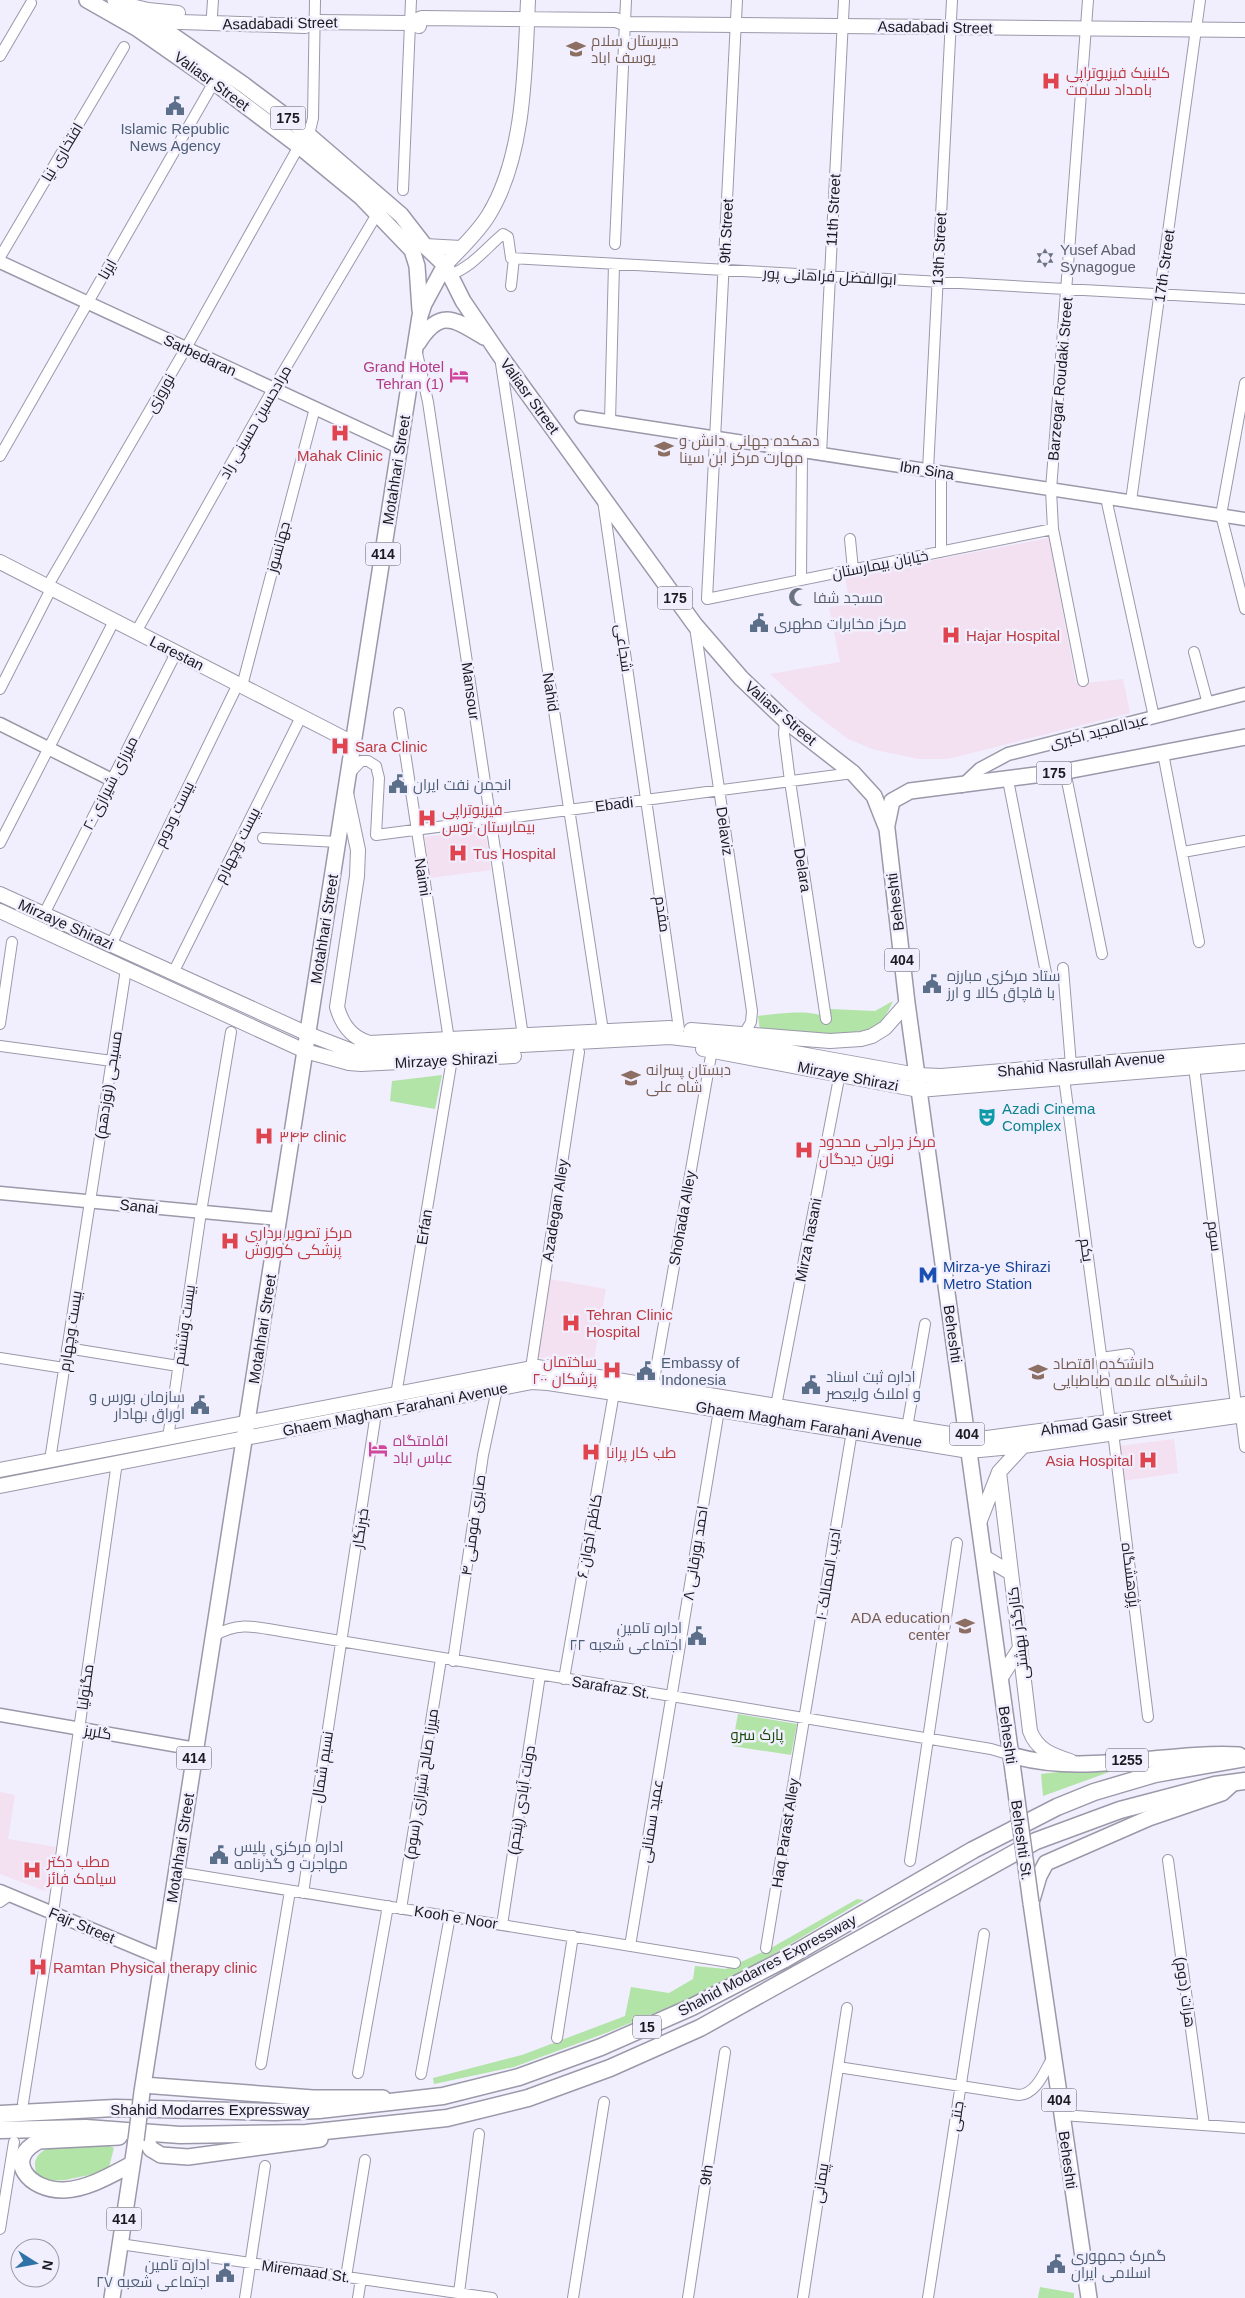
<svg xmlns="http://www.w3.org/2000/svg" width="1245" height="2298" viewBox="0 0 1245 2298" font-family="Helvetica,Cairo,sans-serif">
<rect width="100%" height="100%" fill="#f1effe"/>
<path fill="#f3e0f1" d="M1049 538 1076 684 1123 679 1130 713 948 759H919L875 750 848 739 810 710 770 674 840 662 829 607 850 604 845 577Z
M485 829 491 870 430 878 425 837Z
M550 1279 606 1289 593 1366 537 1357Z
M1174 1439 1178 1473 1123 1481 1118 1446Z
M0 1792 15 1795 8 1839 56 1847 48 1889 45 1891 0 1874Z"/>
<path fill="#b2e3a7" d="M893 1001C889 1010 883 1021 875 1026 854 1039 786 1032 760 1030L758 1016C778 1014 812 1008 830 1019V1009L875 1011Z
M442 1075 435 1109 390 1101 392 1081Z
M738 1714 797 1724 791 1755 732 1746Z
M1127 1764 1126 1766 1043 1796 1041 1774Z
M857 1899 864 1900 720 1986 606 2033 514 2067 434 2084 433 2078 522 2055 625 2016 631 1987 669 1993 693 1979 695 1966 726 1969 771 1948Z
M60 2144 108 2145 114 2148 109 2167 99 2173 65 2180 49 2181 37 2175C30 2155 43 2149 60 2144Z
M1040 2287 1074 2293V2298H1038Z"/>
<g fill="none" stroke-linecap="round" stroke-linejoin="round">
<g stroke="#9b98aa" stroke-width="12">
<path id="minor" d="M737 0 707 599 1053 529
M212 15 213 0
M0 56 31 3
M309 135 313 118 315 0
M403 190 411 0
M615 244 626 0
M0 257 124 47
M450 275C473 266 485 249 503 234L508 237 511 258 1245 299
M511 286 514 258
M417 353 428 402 523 1036
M500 357 603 1031
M1245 383 1221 515 1245 609
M610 421 614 264
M821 454 844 0
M0 456 214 82
M928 470 952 0
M941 472V552
M1106 498 1154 717
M603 500 679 1029
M1131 501 1200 0
M850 539 853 570
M801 580 802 451
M47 587 186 348 299 146
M695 627 752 1011 751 1022 744 1034
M136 632 273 389 377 214
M1194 652 1208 704
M1083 681 1053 529 1051 490 1088 0
M242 686 315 408
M0 689 51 589
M399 713 449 1040
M785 720 784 734 790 781 826 1019
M1163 753 1199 942
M1065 771 1102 954
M349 774 361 761H368L376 766 379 778 376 835 853 773
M1008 780 1046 973
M263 838 338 842
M0 843 114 621
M1183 852 1245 841
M44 914 176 653
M111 945 238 684
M1063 968 1071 1065
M173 973 301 717
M0 1024 12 942
M0 1046 112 1061
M1194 1067 1236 1405
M1064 1078 1110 1422
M67 1348 178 1366
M0 1358 64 1368
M1101 1358 1129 1354
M531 1368 579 1052
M653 1386 712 1050
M396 1395 452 1059
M776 1406 840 1073
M1241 1416 1245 1447
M907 1428 925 1324
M1113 1432 1148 1717
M168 1438 201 1212 231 1032
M50 1460 126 969
M214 1636C241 1619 262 1629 292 1633L991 1749 1011 1755
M453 1661 483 1455 497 1389
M564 1679 614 1393
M1168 1860 1204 2125
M910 1861 957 1543
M177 1872 735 1963
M303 1893 376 1413
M0 1902 10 1895
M401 1909 441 1659
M502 1925 540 1675
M630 1946 719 1410
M766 1948 852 1431
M557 2038 573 1936
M261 2064 290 1891
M838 2067 1019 2095C1037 2094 1045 2070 1053 2057
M358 2073 388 1906
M421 2074 450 1916
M23 2103 53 1913 117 1462
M1062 2115 1245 2128
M0 2229 14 2142
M120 2244 492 2298
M346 2277 365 2160
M459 2293 479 2134
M245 2298 265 2166
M358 2298 361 2279
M573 2298 604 2102
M688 2298 725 2052
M803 2298 847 2008
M928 2298 984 1934"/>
</g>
<g stroke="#9b98aa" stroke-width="15">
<path id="tertiary" d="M0 262 399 447
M581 417 1245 519
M0 724 112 780
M962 786 980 769 1008 754 1245 694
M0 1193 279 1219
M0 1715 196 1749
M0 1891 163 1959"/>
</g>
<g stroke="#9b98aa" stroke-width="16">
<path id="secondary" d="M127 5 148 10 178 13
M151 21 305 26 314 22 410 23 419 26
M410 23 422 18 616 20 626 24 1245 30
M425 246 461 248
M445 265C460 249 476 235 488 216 525 157 525 68 528 0
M0 562 353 743
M346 793 358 850 357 876 337 1007C342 1025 351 1037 369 1043L670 1028
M0 894 308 1034 352 1051 390 1052 670 1037 773 1049 917 1075 941 1076 1245 1051
M0 911 305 1051 349 1063 361 1064 514 1056
M691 1030 830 1041 861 1039 872 1036 885 1028 907 1003
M703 1049 919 1090 1245 1063
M0 1470 537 1367 968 1437 987 1438 1245 1404
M999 1472 1030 1731C1037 1750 1052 1755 1070 1761
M0 1486 532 1382 548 1383 614 1393 969 1451 1023 1446 1245 1415
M979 1523 999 1472 1023 1446
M984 1557 1011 1573
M1000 1679 1020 1648"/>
</g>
<g stroke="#9b98aa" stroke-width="18">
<path id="primary" d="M87 0 138 29 214 82 299 146 361 197 412 250 417 266 420 310
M115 0 172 35 244 85 292 121 401 215 425 246 445 265 463 301 499 354 695 625 741 678 785 720 853 773 874 796 887 829 907 1003 1014 1778
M418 343C440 308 454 319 484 337
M887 825 892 801 910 791 1067 771 1245 737
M1011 1755C1083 1777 1164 1751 1239 1755
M143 2085 313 2098H383
M142 2092 420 316 424 304 445 265
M119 2137 39 2141C3 2159 29 2191 64 2190 88 2189 111 2175 132 2164
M146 2140 151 2149 161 2155 188 2157 320 2139
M112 2298 136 2140
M1089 2298 1031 1903 1039 1876 1046 1863 1149 1818 1222 1793 1233 1783"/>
</g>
<g stroke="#9b98aa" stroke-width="19">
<path id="trunk" d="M0 2114 115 2108 275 2112 319 2110 443 2096 519 2077 601 2047 692 2007 783 1960 973 1850 1057 1807 1094 1792 1155 1774 1245 1758
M0 2130 86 2128 180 2135 306 2133 447 2118 528 2098 610 2068 700 2028 1036 1841 1120 1810 1215 1785 1245 1781"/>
</g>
<use href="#minor" stroke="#fff" stroke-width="10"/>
<use href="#tertiary" stroke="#fff" stroke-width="12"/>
<use href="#secondary" stroke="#fff" stroke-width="14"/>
<use href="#primary" stroke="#fff" stroke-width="15"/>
<use href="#trunk" stroke="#fff" stroke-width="16"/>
<g stroke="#9b98aa" stroke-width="18" stroke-linecap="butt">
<path id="primary-bridge" d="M1014 1778 1031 1903
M136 2140 142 2092"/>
</g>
<use href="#primary-bridge" stroke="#fff" stroke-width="15"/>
</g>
<defs>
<g id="school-bare" transform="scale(1.5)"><path d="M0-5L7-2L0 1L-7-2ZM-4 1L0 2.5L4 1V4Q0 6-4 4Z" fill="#8d6e63" stroke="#f1effe" stroke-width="2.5" paint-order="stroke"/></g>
<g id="hospital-bare" transform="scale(1.5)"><path d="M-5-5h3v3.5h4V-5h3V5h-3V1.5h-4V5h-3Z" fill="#e0444e" stroke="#f1effe" stroke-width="2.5" paint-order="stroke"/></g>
<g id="civic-bare" transform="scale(1.5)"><path d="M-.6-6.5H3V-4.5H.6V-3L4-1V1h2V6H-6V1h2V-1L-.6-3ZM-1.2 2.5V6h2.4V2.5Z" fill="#5c6f8a" stroke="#f1effe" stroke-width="2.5" paint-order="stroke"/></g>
<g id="synagogue-bare" transform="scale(1.5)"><path d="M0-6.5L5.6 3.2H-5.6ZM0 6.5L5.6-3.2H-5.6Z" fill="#6b7280" stroke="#f1effe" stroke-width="2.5" paint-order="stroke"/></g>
<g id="hotel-bare" transform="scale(1.5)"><path d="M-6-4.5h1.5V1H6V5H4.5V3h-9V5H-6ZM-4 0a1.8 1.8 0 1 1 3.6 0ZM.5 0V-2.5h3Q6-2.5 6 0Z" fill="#d1479c" stroke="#f1effe" stroke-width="2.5" paint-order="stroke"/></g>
<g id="mosque-bare" transform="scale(1.5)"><path d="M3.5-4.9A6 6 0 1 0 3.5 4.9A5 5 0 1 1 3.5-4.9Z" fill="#6b7280" stroke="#f1effe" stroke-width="2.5" paint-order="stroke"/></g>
<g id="theatre-bare" transform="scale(1.5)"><path d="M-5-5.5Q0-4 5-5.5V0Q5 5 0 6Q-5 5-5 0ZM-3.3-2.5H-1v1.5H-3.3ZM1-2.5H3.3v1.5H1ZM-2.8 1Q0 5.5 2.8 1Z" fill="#0f9aa8" stroke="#f1effe" stroke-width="2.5" paint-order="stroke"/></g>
<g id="metro-bare" transform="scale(1.5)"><path d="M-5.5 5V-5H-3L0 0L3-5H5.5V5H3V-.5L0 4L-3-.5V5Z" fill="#1a4fb4" stroke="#f1effe" stroke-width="2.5" paint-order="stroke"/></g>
<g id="university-bare" transform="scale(1.5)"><path d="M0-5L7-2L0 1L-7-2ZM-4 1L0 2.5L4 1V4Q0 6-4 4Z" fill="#8d6e63" stroke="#f1effe" stroke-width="2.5" paint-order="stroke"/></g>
</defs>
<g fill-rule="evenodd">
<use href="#school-bare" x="576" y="49"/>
<use href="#hospital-bare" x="1051" y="81"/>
<use href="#civic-bare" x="175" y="106"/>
<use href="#synagogue-bare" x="1045" y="258"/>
<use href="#hotel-bare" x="459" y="375"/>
<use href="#hospital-bare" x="340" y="433"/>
<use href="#school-bare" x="664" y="449"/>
<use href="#mosque-bare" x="798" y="597"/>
<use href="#civic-bare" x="759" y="623"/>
<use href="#hospital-bare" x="951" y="635"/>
<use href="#hospital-bare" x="340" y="746"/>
<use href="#civic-bare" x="398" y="784"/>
<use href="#hospital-bare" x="427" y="818"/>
<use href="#hospital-bare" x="458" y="853"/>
<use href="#civic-bare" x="932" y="984"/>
<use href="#school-bare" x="631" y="1078"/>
<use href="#theatre-bare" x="987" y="1117"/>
<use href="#hospital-bare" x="264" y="1136"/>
<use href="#hospital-bare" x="804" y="1150"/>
<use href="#hospital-bare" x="230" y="1241"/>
<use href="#metro-bare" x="928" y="1275"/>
<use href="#hospital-bare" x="571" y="1323"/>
<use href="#hospital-bare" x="612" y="1370"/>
<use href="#civic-bare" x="646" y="1371"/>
<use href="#university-bare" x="1038" y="1372"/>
<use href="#civic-bare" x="811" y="1385"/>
<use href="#civic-bare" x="200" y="1405"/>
<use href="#hotel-bare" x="378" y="1449"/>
<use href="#hospital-bare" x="591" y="1452"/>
<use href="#hospital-bare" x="1148" y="1460"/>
<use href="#school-bare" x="965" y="1626"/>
<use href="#civic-bare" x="697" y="1636"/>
<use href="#civic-bare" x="219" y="1855"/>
<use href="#hospital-bare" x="32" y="1870"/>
<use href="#hospital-bare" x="38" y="1967"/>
<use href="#civic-bare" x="1056" y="2264"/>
<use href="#civic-bare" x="225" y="2273"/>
</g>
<g text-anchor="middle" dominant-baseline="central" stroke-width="5" stroke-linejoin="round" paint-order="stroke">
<g fill="#f1effe" stroke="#5b5a63" stroke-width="1">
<rect x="270.5" y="106.5" width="35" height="23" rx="4"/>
<rect x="365.5" y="542.5" width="35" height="23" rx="4"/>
<rect x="657.5" y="586.5" width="35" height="23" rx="4"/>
<rect x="1036.5" y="761.5" width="35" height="23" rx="4"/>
<rect x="884.5" y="948.5" width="35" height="23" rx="4"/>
<rect x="949.5" y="1422.5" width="35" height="23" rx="4"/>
<rect x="176.5" y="1746.5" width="35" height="23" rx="4"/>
<rect x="1106" y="1748.5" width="42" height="23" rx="4"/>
<rect x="633" y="2015.5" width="28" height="23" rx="4"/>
<rect x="1041.5" y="2088.5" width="35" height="23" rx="4"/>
<rect x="106.5" y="2207.5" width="35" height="23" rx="4"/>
</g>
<g font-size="14" font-weight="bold" fill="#1b1a20">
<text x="288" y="118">175</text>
<text x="383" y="554">414</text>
<text x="675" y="598">175</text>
<text x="1054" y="773">175</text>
<text x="902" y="960">404</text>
<text x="967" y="1434">404</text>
<text x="194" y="1758">414</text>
<text x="1127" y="1760">1255</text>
<text x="647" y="2027">15</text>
<text x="1059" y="2100">404</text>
<text x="124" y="2219">414</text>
</g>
<g font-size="15" fill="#1b1a20" stroke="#f1effe">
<text transform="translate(280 23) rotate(-1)">Asadabadi Street</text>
<text transform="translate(935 27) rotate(1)">Asadabadi Street</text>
<text transform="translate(212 81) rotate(36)">Valiasr Street</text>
<text transform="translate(62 152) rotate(-59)">افتخاری نیا</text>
<text transform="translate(833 210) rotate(-87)">11th Street</text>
<text transform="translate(726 231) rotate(-87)">9th Street</text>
<text transform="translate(939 249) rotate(-87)">13th Street</text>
<text transform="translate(1164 266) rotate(-82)">17th Street</text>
<text transform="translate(107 269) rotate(-60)">ايرنا</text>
<text transform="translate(830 276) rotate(3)">ابوالفضل فراهانی پور</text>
<text transform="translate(200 355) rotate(25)">Sarbedaran</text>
<text transform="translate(1060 379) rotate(-85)">Barzegar Roudaki Street</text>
<text transform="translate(160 393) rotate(-60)">نوروزی</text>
<text transform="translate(530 396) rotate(54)">Valiasr Street</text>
<text transform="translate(255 422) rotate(-60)">مرادحسین حسینی راد</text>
<text transform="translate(396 470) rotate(-81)">Motahhari Street</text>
<text transform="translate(927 470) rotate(9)">Ibn Sina</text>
<text transform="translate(278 547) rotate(-75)">جهانسوز</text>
<text transform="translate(880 564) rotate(-11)">خیابان بیمارستان</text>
<text transform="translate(624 648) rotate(82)">شجاعی</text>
<text transform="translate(177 653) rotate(27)">Larestan</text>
<text transform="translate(471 691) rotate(82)">Mansour</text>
<text transform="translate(551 692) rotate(81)">Nahid</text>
<text transform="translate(781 713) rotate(41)">Valiasr Street</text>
<text transform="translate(1099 731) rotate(-14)">عبدالمجید اکبری</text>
<text transform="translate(110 783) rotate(-63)">میرزای شیرازی ۲۰</text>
<text transform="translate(614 804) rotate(-7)">Ebadi</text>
<text transform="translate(174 814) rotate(-64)">بیست ودوم</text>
<text transform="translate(725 831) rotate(82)">Delaviz</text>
<text transform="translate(237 845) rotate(-63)">بیست وچهارم</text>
<text transform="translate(803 870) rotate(81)">Delara</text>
<text transform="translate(423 877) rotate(81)">Naimi</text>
<text transform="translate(895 902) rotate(-97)">Beheshti</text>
<text transform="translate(663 914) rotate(82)">مقدم</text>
<text transform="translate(66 924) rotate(24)">Mirzaye Shirazi</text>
<text transform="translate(324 929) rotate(-81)">Motahhari Street</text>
<text transform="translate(446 1060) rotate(-3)">Mirzaye Shirazi</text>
<text transform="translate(1081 1064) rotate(-5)">Shahid Nasrullah Avenue</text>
<text transform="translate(848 1076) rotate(11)">Mirzaye Shirazi</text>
<text transform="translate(108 1085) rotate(-81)">مسیحی (نوزدهم)</text>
<text transform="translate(139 1206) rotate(6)">Sanai</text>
<text transform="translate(555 1210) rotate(-81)">Azadegan Alley</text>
<text transform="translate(682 1218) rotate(-80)">Shohada Alley</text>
<text transform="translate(424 1227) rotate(-81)">Erfan</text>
<text transform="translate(1215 1236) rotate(83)">سوم</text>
<text transform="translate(808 1240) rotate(-79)">Mirza hasani</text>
<text transform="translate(1087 1250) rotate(82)">یکم</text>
<text transform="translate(184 1325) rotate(-82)">بیست وششم</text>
<text transform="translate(262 1329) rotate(-81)">Motahhari Street</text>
<text transform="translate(70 1331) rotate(-81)">بیست وچهارم</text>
<text transform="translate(953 1334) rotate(82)">Beheshti</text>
<text transform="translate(395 1409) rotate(-11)">Ghaem Magham Farahani Avenue</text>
<text transform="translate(1106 1422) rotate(-7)">Ahmad Gasir Street</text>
<text transform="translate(809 1424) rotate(9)">Ghaem Magham Farahani Avenue</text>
<text transform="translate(473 1525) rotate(-82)">صابری فومنی ۴</text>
<text transform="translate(360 1528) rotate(-81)">خبرنگار</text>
<text transform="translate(589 1536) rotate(-80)">کاظم اخوان ۶</text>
<text transform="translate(695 1553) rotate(-81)">احمد بورقانی ۸</text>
<text transform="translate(828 1574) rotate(-81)">ادیب الممالک ۱۰</text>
<text transform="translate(1131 1575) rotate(83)">پژوهشگاه</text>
<text transform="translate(1018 1633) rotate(-97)">کنارگذر بهشتی</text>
<text transform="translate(85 1687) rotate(-82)">مگنولیا</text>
<text transform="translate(611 1687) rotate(9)">Sarafraz St.</text>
<text transform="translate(98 1732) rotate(9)">گلریز</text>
<text transform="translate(1008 1735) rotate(82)">Beheshti</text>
<text transform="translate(322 1767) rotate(-81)">نسیم شمال</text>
<text transform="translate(421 1784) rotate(-81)">میرزا صالح شیرازی (سوم)</text>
<text transform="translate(521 1800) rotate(-81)">دولت آبادی (پنجم)</text>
<text transform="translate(651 1821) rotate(-81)">عمید سمنانی</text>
<text transform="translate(785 1833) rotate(-81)">Haq Parast Alley</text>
<text transform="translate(1022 1840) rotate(82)">Beheshti St.</text>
<text transform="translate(180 1848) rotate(-81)">Motahhari Street</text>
<text transform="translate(456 1917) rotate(9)">Kooh e Noor</text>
<text transform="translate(82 1925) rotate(23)">Fajr Street</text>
<text transform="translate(767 1965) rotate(-28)">Shahid Modarres Expressway</text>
<text transform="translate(1186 1992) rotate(82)">هرات (دوم)</text>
<text x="210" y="2109">Shahid Modarres Expressway</text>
<text transform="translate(956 2116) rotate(-81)">جنتی</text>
<text transform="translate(1068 2160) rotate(82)">Beheshti</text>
<text transform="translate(706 2175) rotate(-82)">9th</text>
<text transform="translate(820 2183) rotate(-81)">پیمانی</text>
<text transform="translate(306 2271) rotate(8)">Miremaad St.</text>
</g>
<g font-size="15" fill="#785e54" stroke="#f1effe" text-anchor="start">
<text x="591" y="40">دبیرستان سلام<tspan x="591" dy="17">یوسف اباد</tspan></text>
<text x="679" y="440">دهکده جهانی دانش و<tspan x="679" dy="17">مهارت مرکز ابن سینا</tspan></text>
<text x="646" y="1069">دبستان پسرانه<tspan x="646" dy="17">شاه علی</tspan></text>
<text x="1053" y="1363">دانشکده اقتصاد<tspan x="1053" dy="17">دانشگاه علامه طباطبایی</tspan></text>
<text x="950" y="1617" text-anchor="end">ADA education<tspan x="950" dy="17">center</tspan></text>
</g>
<g font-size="15" fill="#be3a42" stroke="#f1effe" text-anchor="start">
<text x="1066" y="72">کلینیک فیزیوتراپی<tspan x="1066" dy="17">بامداد سلامت</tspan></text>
<text x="340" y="455" text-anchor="middle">Mahak Clinic</text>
<text x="966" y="635">Hajar Hospital</text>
<text x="355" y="746">Sara Clinic</text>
<text x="442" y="809">فیزیوتراپی<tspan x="442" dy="17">بیمارستان توس</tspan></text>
<text x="473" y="853">Tus Hospital</text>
<text x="279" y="1136">۳۴۴ clinic</text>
<text x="819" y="1141">مرکز جراحی محدود<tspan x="819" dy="17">نوین دیدگان</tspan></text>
<text x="245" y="1232">مرکز تصویر برداری<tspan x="245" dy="17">پزشکی کوروش</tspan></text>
<text x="586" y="1314">Tehran Clinic<tspan x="586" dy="17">Hospital</tspan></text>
<text x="597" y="1361" text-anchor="end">ساختمان<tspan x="597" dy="17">پزشکان ۲۰۰</tspan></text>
<text x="606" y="1452">طب کار پرانا</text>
<text x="1133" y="1460" text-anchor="end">Asia Hospital</text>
<text x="47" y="1861">مطب دکتر<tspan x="47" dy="17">سیامک فائز</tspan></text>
<text x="53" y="1967">Ramtan Physical therapy clinic</text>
</g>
<g font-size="15" fill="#4e5e75" stroke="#f1effe" text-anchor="start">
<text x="175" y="128" text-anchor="middle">Islamic Republic<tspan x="175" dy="17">News Agency</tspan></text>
<text x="774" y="623">مرکز مخابرات مطهری</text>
<text x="413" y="784">انجمن نفت ایران</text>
<text x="947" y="975">ستاد مرکزی مبارزه<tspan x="947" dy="17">با قاچاق کالا و ارز</tspan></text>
<text x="661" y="1362">Embassy of<tspan x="661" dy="17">Indonesia</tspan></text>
<text x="826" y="1376">اداره ثبت اسناد<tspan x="826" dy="17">و املاک ولیعصر</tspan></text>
<text x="185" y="1396" text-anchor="end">سازمان بورس و<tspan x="185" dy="17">اوراق بهادار</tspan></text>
<text x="682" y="1627" text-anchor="end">اداره تامین<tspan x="682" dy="17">اجتماعی شعبه ۲۲</tspan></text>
<text x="234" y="1846">اداره مرکزی پلیس<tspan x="234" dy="17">مهاجرت و گذرنامه</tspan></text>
<text x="1071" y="2255">گمرک جمهوری<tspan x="1071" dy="17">اسلامی ایران</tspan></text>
<text x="210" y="2264" text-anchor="end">اداره تامین<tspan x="210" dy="17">اجتماعی شعبه ۲۷</tspan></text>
</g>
<g font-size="15" fill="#5b616d" stroke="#f1effe" text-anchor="start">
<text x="1060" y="249">Yusef Abad<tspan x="1060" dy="17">Synagogue</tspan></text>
<text x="813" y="597">مسجد شفا</text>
</g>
<g font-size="15" fill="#b23c85" stroke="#f1effe" text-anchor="end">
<text x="444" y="366">Grand Hotel<tspan x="444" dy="17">Tehran (1)</tspan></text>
<text x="393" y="1440" text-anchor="start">اقامتگاه<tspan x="393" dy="17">عباس اباد</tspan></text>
</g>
<g font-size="15" fill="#0d838f" stroke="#f1effe" text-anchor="start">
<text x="1002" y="1108">Azadi Cinema<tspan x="1002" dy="17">Complex</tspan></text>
</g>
<g font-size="15" fill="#164399" stroke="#f1effe" text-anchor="start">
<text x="943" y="1266">Mirza-ye Shirazi<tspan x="943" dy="17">Metro Station</tspan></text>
</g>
<g font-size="15" fill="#174907" stroke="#f1effe">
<text x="757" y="1734">پارک سرو</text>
</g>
</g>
<g transform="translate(35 2263) rotate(101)"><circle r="24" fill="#f1effe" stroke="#9b9aa5"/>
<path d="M0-4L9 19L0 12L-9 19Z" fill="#2f72a8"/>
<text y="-8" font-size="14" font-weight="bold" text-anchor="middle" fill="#1b1a20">N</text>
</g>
</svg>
